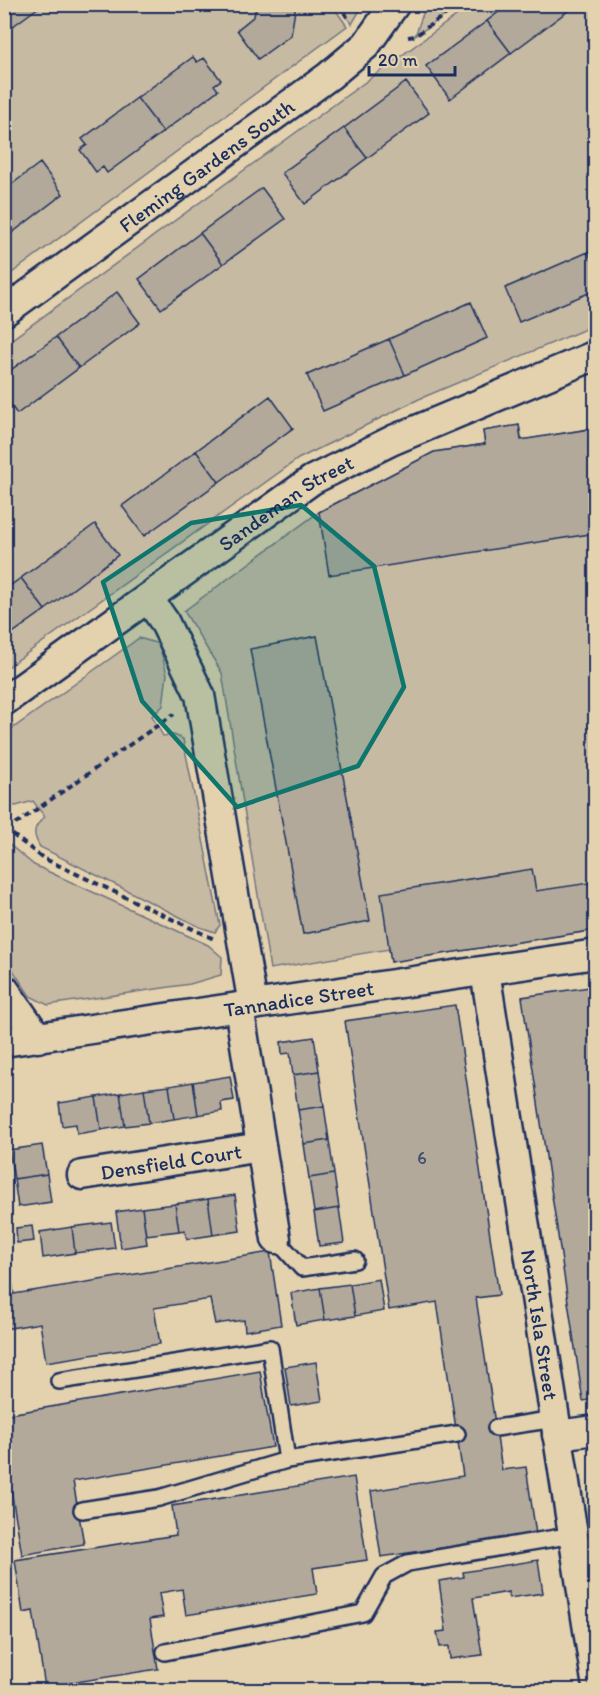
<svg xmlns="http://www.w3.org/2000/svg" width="600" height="1695" viewBox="0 0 600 1695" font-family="Itim,sans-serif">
<rect width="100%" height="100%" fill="#e4d2af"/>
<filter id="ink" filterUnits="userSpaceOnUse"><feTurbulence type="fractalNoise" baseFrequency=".0167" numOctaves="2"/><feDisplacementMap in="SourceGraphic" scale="12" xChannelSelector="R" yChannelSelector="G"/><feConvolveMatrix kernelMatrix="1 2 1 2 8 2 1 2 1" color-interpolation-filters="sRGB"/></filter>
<g filter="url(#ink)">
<path fill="#c7baa3" stroke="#717480" stroke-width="1.5" d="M5 5H332L347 26 5 278Z
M338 5H363L352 24Z
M426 5V4L460 5 415 36Z
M471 5H595V325L419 399 298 459 5 669 4 345Z
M519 425 522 440 595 428V930L391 962 389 949 270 969 222 673 184 611 319 512 434 452 485 444 483 431Z
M139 638 159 644 167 674 163 706 152 716 163 736 174 735 183 739 220 925 215 932 200 927 40 847C32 834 33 826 45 817L33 801 16 806 5 804V734Z
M5 841 34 865 208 945 222 957 221 975 190 984 48 1005 30 996 5 958Z"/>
<path fill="#b2a99b" stroke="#1b2f5e" stroke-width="1.5" d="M4 4H43L9 29 6 24 4 25Z
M254 4H296L291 35 258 59 237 30 254 16 256 7Z
M509 4H571L573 7 511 53 487 21Z
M487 21 511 53 450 99 426 66Z
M193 57 197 62 204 58 221 80 214 85 218 90 163 132 137 98Z
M406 82 429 113 367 158 344 128Z
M137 98 163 132 107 173 103 167 96 172 80 150 87 145 82 139Z
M344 128 367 158 305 204 282 173Z
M40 163 63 194 4 239V190Z
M262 188 285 219 223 264 200 233Z
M200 233 223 264 161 309 139 279Z
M596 249V269L588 252Z
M588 252 596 269V290L519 322 505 288Z
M117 292 140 323 79 368 56 337Z
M471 302 487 338 405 375 389 339Z
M56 337 79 368 17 414 4 396V375Z
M389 339 405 375 323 411 307 375Z
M270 396 293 428 219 482 196 451Z
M519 425 521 440 596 428V533L329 575 319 512 434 452 485 444 483 431Z
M196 451 219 482 144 536 122 506Z
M95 524 118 555 45 610 21 578Z
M21 578 45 610 4 639V590Z
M317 636 370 921 303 934 250 649Z
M532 869 536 891 596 882V930L391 962 381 893Z
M596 986V1399L583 1401 522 997Z
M455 1005 499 1295 476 1298 502 1470 526 1467 536 1534 381 1557 371 1491 463 1476 437 1302 389 1310 345 1021Z
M314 1037 319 1071 293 1075 290 1053 282 1054 281 1042Z
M319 1071 324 1106 298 1110 293 1075Z
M230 1076 234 1100 221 1102 222 1111 198 1115 193 1082Z
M193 1082 198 1115 174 1119 169 1086Z
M169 1086 174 1119 149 1123 144 1089Z
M144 1089 149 1123 125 1126 120 1093Z
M120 1093 125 1126 101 1130 96 1097Z
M96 1097 101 1130 77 1134 76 1124 62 1126 59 1103Z
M324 1106 329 1140 304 1144 298 1110Z
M329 1140 334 1174 309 1178 304 1144Z
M42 1145 47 1174 14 1179 9 1150Z
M47 1174 51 1202 18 1207 14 1179Z
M334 1174 339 1208 314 1212 309 1178Z
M235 1195 240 1231 213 1235 208 1199Z
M208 1199 213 1235 187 1239 185 1230 179 1231 175 1204Z
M175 1204 179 1231 146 1235 142 1208Z
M142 1208 147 1244 121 1248 116 1212Z
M339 1208 344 1243 319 1246 314 1212Z
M111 1222 115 1248 75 1253 72 1227Z
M32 1226 34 1241 17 1243 16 1228Z
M72 1227 75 1253 43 1258 40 1232Z
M4 1236 14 1294 270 1252 281 1325 245 1331 244 1320 215 1324 210 1299 154 1308 160 1344 46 1362 40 1323 4 1329Z
M379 1279 384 1311 355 1316 350 1284Z
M350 1284 355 1316 325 1320 320 1288Z
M320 1288 325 1320 296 1325 291 1293Z
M316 1362 322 1401 291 1406 285 1367Z
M260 1371 273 1447 73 1481 84 1544 22 1555 4 1448V1415Z
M354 1477 367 1560 313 1568 317 1594 186 1615 182 1589 159 1593 163 1617 150 1619 158 1669 45 1687 33 1611 23 1613 15 1560 176 1535 172 1506Z
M538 1560 543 1593 509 1598V1592L473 1598 482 1655 450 1659 449 1646 440 1647 437 1632 446 1631 439 1581 464 1577 463 1572Z"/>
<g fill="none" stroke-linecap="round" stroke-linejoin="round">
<g stroke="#1b2f5e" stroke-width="20">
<path id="lane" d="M276 1239 302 1268 355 1260
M59 1381 270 1348 287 1460
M496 1428 555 1419
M82 1510 159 1498 287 1460 457 1434
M165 1652 363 1613 384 1576 408 1563 573 1535"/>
</g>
<g stroke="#1b2f5e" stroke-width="33">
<g id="street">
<path id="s1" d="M4 312 329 76 366 45 395 4"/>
<path d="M148 598 164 621 200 695 253 1005"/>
<path id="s2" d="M4 701 312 480 393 440 596 355"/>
<path id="s3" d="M485 971 596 1681"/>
<path d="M4 989 38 1038"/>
<path d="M239 1007 276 1239"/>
<path id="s4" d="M4 1042 596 954"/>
<path id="s5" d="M82 1175 261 1147"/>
<path d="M557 1435 596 1430"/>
</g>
</g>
<path stroke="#1b2f5e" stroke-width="4" stroke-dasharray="6 4.5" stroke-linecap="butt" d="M338 4 350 21
M408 37 415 36 460 4
M4 828 43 858 214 939
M7 830 174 714"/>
<use href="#lane" stroke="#e4d2af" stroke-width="15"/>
<use href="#street" stroke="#e4d2af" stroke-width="28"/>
</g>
</g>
<path fill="#0f766e" fill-opacity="0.2" stroke="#0f766e" stroke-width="4.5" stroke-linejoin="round" d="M301 505 374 566 404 687 358 766 237 807 142 701 103 582 191 523Z"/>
<g text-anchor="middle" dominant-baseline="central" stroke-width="5" stroke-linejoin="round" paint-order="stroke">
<g font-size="18" fill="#414e6d">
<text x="422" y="1158">6</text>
</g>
<g font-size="21" fill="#1b2f5e" stroke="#e4d2af">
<text stroke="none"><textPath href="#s1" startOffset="250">Fleming Gardens South</textPath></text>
<text stroke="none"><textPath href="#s2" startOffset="345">Sandeman Street</textPath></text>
<text stroke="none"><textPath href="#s4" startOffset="298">Tannadice Street</textPath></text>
<text stroke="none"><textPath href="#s5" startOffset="90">Densfield Court</textPath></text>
<text stroke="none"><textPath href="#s3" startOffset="358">North Isla Street</textPath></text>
</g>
</g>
<rect width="600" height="1695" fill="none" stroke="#e4d2af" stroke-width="24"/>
<rect x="12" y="12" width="576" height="1671" fill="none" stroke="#1b2f5e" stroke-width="2" filter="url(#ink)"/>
<path d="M369 66v9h86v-9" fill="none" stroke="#1b2f5e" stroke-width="3"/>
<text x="378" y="66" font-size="18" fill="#1b2f5e" stroke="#e4d2af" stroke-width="4.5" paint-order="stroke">20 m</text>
</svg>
